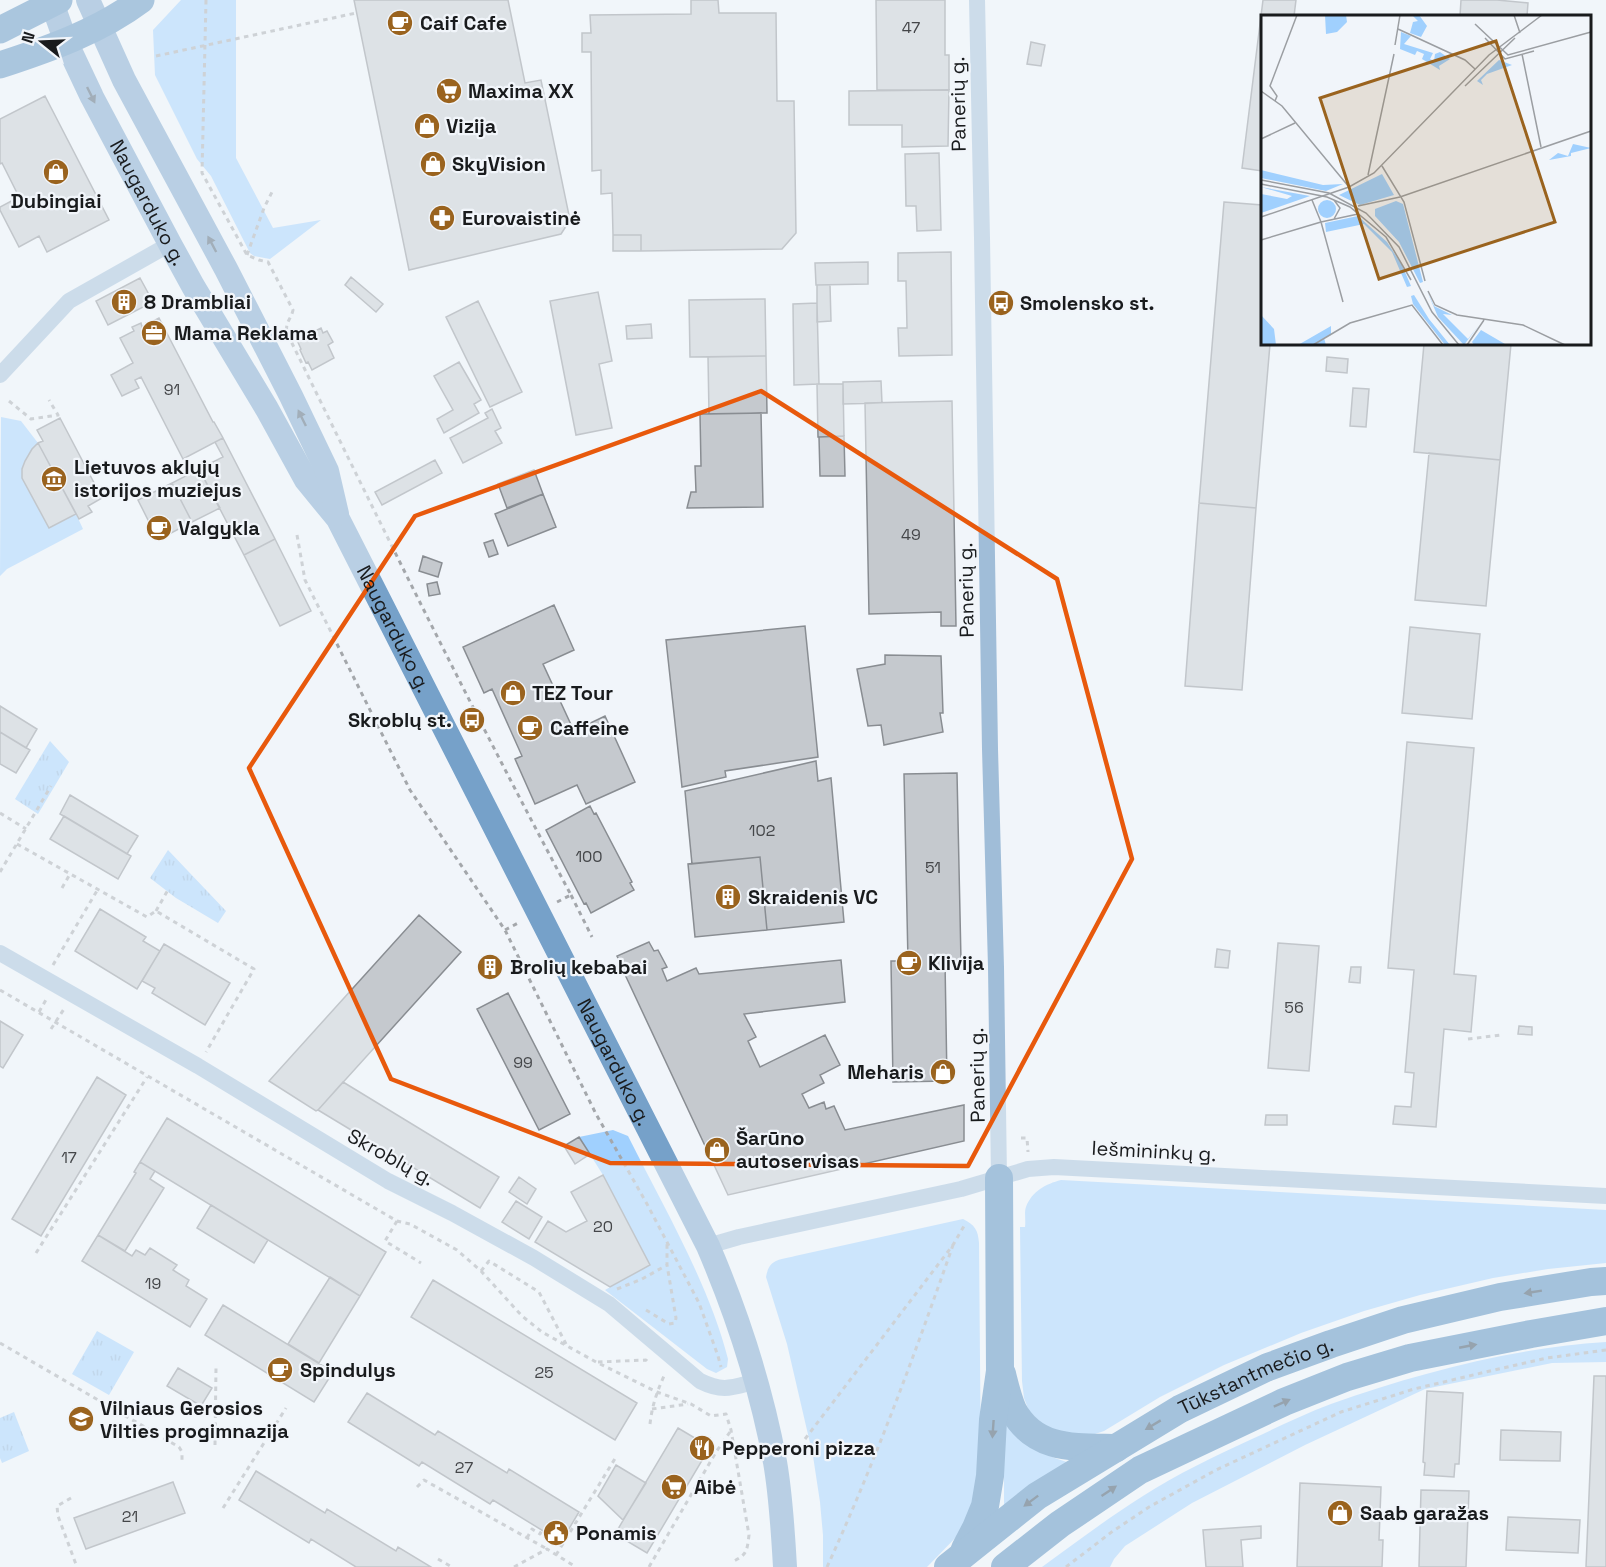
<svg xmlns="http://www.w3.org/2000/svg" width="1606" height="1567" viewBox="0 0 1606 1567" font-family="'Space Grotesk',sans-serif">
<defs>
<pattern id="park-tufts" width="24" height="20" patternUnits="userSpaceOnUse" patternTransform="scale(1.5)"><rect width="24" height="20" fill="#a0d0fe"/><path d="M3 7l-1-3M5 7V3M7 7l1-3M15 17l-1-3M17 17v-4M19 17l1-3" fill="none" stroke="#89b2d9"/></pattern>
</defs>
<rect width="100%" height="100%" fill="#f1f5fa"/>
<path fill="#a0d0fe" d="M181 0H236V158L273 228 321 220 270 259 254 256 250 253 211 176 197 159 155 75 153 30Z
M1 417 21 421 38 443 32 449 25 461 49 528 76 514 83 529 7 569 0 576Z
M613 1130 628 1136C663 1206 709 1284 728 1359L727 1367 716 1373 707 1369 605 1290 650 1265 603 1175 579 1137Z
M1061 1180 1606 1210V1263L1548 1269 1493 1278 1420 1295 1364 1311 1301 1333 1224 1365 1160 1397 1104 1431 1086 1437 1047 1429 1029 1411 1024 1398 1022 1381 1020 1227H1025C1026 1221 1024 1212 1026 1207 1032 1191 1046 1184 1061 1180Z
M963 1219C975 1225 978 1230 979 1243L981 1477 963 1530 927 1567H823V1535L820 1502 813 1456 787 1344 766 1277C769 1259 779 1260 795 1256Z
M1606 1342V1362L1552 1363 1425 1389 1305 1445 1192 1503 1125 1546 1114 1559 1110 1567H1042C1075 1543 1108 1518 1143 1496 1177 1474 1215 1456 1252 1439 1278 1427 1304 1414 1331 1404 1419 1373 1513 1348 1606 1342Z
M1004 1411C1026 1436 1037 1456 1072 1463L1004 1511Z"/>
<path fill="url(#park-tufts)" d="M50 741 69 762 38 814 15 799Z
M168 850 226 911 218 923 176 898 150 878Z
M97 1331 134 1352 109 1395 72 1374Z
M14 1412 29 1451 2 1463 0 1458V1418Z"/>
<path fill="#c5c9ce" stroke="#898d92" stroke-width="1.5" d="M354 0H508L525 83 541 80 570 220 561 234 409 270Z
M691 0H718L719 13H776L777 101H794L796 233 782 249 641 251V235H613L612 193 601 194V170L592 171 591 52H582V33H591L590 15 691 14Z
M876 0H945V55H949V90H877Z
M1263 0H1296L1294 16H1262V171L1242 168Z
M1461 0H1497L1528 3 1527 16H1460Z
M1031 42 1045 45 1041 66 1027 64Z
M949 90 948 146 902 147V125H849V91Z
M45 96 109 220 47 252 39 236 19 247 0 210V207L19 197 2 163 0 164V119Z
M939 153 941 230 917 231 916 206H906L905 154Z
M1224 202 1262 205V344H1270L1256 508 1199 503Z
M613 235H641V251H613Z
M951 252 952 355 899 356 898 328H907L906 281H898V253Z
M868 262V284L816 285 815 263Z
M351 277 383 304 376 312 345 285Z
M140 278 153 302 108 325 96 301Z
M817 285H830L831 321 817 322Z
M598 292 612 361 599 364 612 428 576 435 550 301Z
M765 299 766 356 690 357 689 300Z
M478 301 522 392 490 407 446 317Z
M817 303 819 384 794 385 793 304Z
M159 318 213 422H214L223 438 183 459 141 377 135 380 139 388 122 396 111 375 133 363 120 338 134 331 132 327 141 323 142 327Z
M651 324 652 338 627 339 626 326Z
M321 328 323 333 327 331 333 342 328 345 334 358 312 370 308 362 306 363 300 350 301 349 297 340Z
M1424 344H1511L1500 460 1414 452Z
M766 356 767 413 709 414 708 357Z
M1327 357 1348 359 1347 373 1326 371Z
M459 362 481 400 474 404 479 413 444 433 437 419 453 410 434 376Z
M881 381 882 403 843 404V382Z
M817 384H843L844 436 818 437Z
M1353 388 1369 389 1366 427 1350 426Z
M952 401 956 626H941V612L869 614 865 403Z
M492 409 501 428 495 431 502 443 463 463 450 438 488 418 485 413Z
M761 413 763 507 687 508 691 492H696L695 466H701L700 414Z
M60 418 102 498 88 506 92 512 79 519 38 443 43 441 37 430Z
M844 436 845 476H820L819 437Z
M223 438 275 539 244 555 199 469 223 457 215 442Z
M38 443 76 514 49 528 22 478V469L25 461 32 449Z
M1429 453 1500 460 1486 606 1415 600Z
M435 460 442 473 382 505 375 492Z
M199 469 220 508 192 522 172 483Z
M534 470 543 494 507 508 498 484Z
M172 483 192 522 158 540 138 500Z
M543 494 556 527 508 546 495 514Z
M1199 503 1256 508 1242 690 1185 686Z
M275 539 311 611 280 626 244 555Z
M493 540 498 554 489 557 484 543Z
M423 556 442 563 438 577 419 571Z
M437 582 440 594 429 596 427 584Z
M554 605 574 650 543 664 574 731 605 716 635 782 586 804 577 785 535 804 515 759 522 756 492 689 484 693 463 647Z
M805 626 818 757 725 771 726 777 682 787 666 640Z
M1410 627 1480 634 1472 719 1402 713Z
M885 655 941 656 943 713H940L943 732 884 745 881 725 868 726 857 669 885 664Z
M0 706 37 729 26 748 0 732Z
M0 732 30 750 16 773 0 764Z
M1407 742 1474 748 1454 974 1476 976 1471 1032 1444 1029 1436 1127 1393 1124 1395 1106 1411 1107 1414 1073 1405 1072 1414 970 1388 968Z
M816 761 818 781 831 778 844 922 767 930 760 857 692 864 685 791Z
M957 773 961 961 945 962 947 1081 893 1082 891 961H908L904 774Z
M70 795 138 836 127 854 60 814Z
M590 806 594 814 596 813 632 882 630 883 634 890 591 913 586 903 584 904 546 830Z
M64 816 131 856 118 879 50 839Z
M760 857 767 930 695 937 688 864Z
M100 909 146 937 143 941 160 951 137 989 75 951Z
M419 915 461 952 318 1110 316 1111 269 1081Z
M649 942 654 951 658 950 667 967 662 969 667 981 696 968 699 974 841 960 845 1002 744 1014 756 1037 748 1041 760 1067 825 1035 840 1065 820 1075 824 1083 802 1094 809 1108 824 1102 826 1109 834 1106 845 1130 964 1105V1141L728 1195 621 966H622L617 956Z
M1278 943 1319 946 1309 1071 1268 1068Z
M164 944 230 983 205 1025 152 993 155 988 142 981Z
M1217 949 1230 951 1228 968 1215 967Z
M491 955 500 973 489 979 480 961Z
M1351 967H1361L1360 983 1349 982Z
M508 993 570 1114 539 1130 477 1009Z
M0 1021 23 1035 3 1068 0 1066Z
M1519 1026 1532 1027V1035L1518 1034Z
M97 1077 126 1095 41 1236 12 1219Z
M343 1082 499 1177 480 1208 318 1110Z
M1266 1115H1287V1125H1265Z
M167 1118 386 1252 360 1296 140 1162Z
M579 1137 590 1154 575 1164 564 1146Z
M140 1162 155 1171 150 1179 164 1188 125 1251 98 1235 136 1173 134 1172Z
M603 1175 650 1265 610 1287 535 1242 548 1221 566 1232 587 1221 571 1192Z
M519 1177 536 1189 527 1204 509 1192Z
M516 1201 542 1217 529 1239 502 1222Z
M211 1205 268 1240 254 1263 197 1228Z
M98 1235 132 1256 136 1250 145 1255 150 1248 177 1265 173 1270 189 1280 186 1286 207 1299 190 1327 82 1261Z
M330 1277 360 1296 319 1363 288 1344Z
M433 1280 637 1403 615 1440 411 1317Z
M223 1305 333 1372 314 1402 205 1335Z
M178 1368 212 1388 201 1406 167 1386Z
M1594 1376H1606V1567H1586Z
M1427 1391 1463 1393 1459 1464H1455L1454 1477 1424 1475 1425 1463 1423 1462Z
M367 1393 435 1435 438 1431 507 1473 509 1469 579 1512 561 1542 493 1500 490 1504 422 1462 419 1466 348 1422Z
M678 1428 710 1447 647 1553 615 1534Z
M1501 1430 1561 1432 1560 1461 1500 1460Z
M616 1465 646 1483 623 1520 598 1496Z
M256 1471 325 1513 327 1509 396 1551 398 1547 431 1567H356L311 1539 309 1543 239 1500Z
M173 1482 185 1513 86 1549 74 1518Z
M1300 1483 1381 1487 1379 1540H1383L1382 1567H1297Z
M1421 1490 1469 1491 1466 1567H1419Z
M1508 1517 1580 1520 1578 1553 1506 1550Z
M1261 1526V1538L1241 1540 1243 1567H1206L1203 1530Z"/>
<g fill="none" stroke-linecap="round" stroke-linejoin="round">
<path stroke="#a4a7ab" stroke-width="3" stroke-dasharray="4.5 4.5" stroke-linecap="butt" d="M206 0 202 173 247 255 259 260 268 262 293 310C291 320 285 321 287 333 379 521 472 710 571 895L555 903
M156 56 356 13
M247 255 264 208 273 190
M9 401 31 419 58 415 49 400
M297 535 305 580 410 790 505 930 596 1114 647 1204 699 1303 718 1356 721 1367
M0 813 26 829
M17 844 147 917 156 911 254 969 206 1052
M0 872 51 786
M62 888 70 874
M571 895 592 937
M156 911 169 888
M505 930 520 922
M53 965 98 889
M0 990 397 1221 410 1224 457 1250 481 1271 522 1316 542 1332 596 1362 657 1392 691 1404 711 1416 726 1414 731 1430 749 1535C747 1551 747 1555 732 1562
M39 1012 47 998
M51 1029 64 1009
M1468 1039 1501 1035
M1021 1138H1027L1028 1152
M397 1221 385 1241 421 1263
M36 1253 147 1077
M481 1271 489 1261 539 1292 566 1344
M617 1289 642 1279 667 1265
M646 1310 669 1324 675 1323 676 1318 667 1265V1244
M0 1343 179 1447 182 1452V1463
M598 1362 646 1360 648 1362
M652 1409 688 1404
M650 1424C652 1406 657 1391 665 1374
M805 1439 953 1245 964 1226
M215 1445 216 1367
M417 1487 424 1480 547 1549
M71 1498 57 1506 58 1516 77 1567
M223 1508 286 1408
M527 1538 532 1529 540 1534 542 1530
M556 1555 616 1457
M438 1559 452 1567
M514 1567 547 1549 576 1567
M649 1567 716 1452 730 1432
M827 1567C875 1462 915 1354 953 1245
M1066 1567 1113 1531 1149 1507 1216 1470 1341 1412 1414 1389 1490 1371 1547 1358 1606 1350"/>
<path stroke="#a0bdd8" stroke-width="16" d="M977 0 982 238 990 749 996 967 999 1178
M0 375 69 301 170 244
M0 953 198 1066 388 1181 452 1213 534 1258 609 1304 700 1381C724 1393 733 1387 757 1381
M708 1246 739 1237 961 1189 1028 1169 1054 1167 1606 1196"/>
<g stroke="#76a1c9" stroke-width="24">
<path id="s1" d="M51 0 66 42 92 97 170 244 193 286 267 409 306 480 338 519 708 1246C738 1316 761 1387 775 1462 781 1496 783 1532 785 1567"/>
<path d="M88 0 124 80 226 269 291 396 327 471 337 514"/>
</g>
<path stroke="#568cbd" stroke-width="27" d="M0 30 59 0
M0 65C49 49 100 31 141 0"/>
<g stroke="#4783b8" stroke-width="28">
<path d="M1002 1374C1005 1386 1008 1399 1013 1410 1035 1451 1076 1447 1116 1448"/>
<path d="M965 1549 976 1528 985 1506 990 1476 993 1420 1000 1371 999 1178"/>
<path id="s2" d="M948 1567 1037 1496 1180 1409 1268 1367 1331 1344 1403 1320 1500 1297 1591 1282 1606 1281"/>
<path d="M1005 1567 1060 1524 1140 1470 1284 1402 1347 1377 1410 1358 1531 1334 1606 1321"/>
</g>
</g>
<defs><path id="oneway-solid" d="M-6-.8H1V-3.2L6.5 0L1 3.2V.8H-6Z" transform="scale(1.5)"/></defs>
<g fill="#43576a">
<use href="#oneway-solid" transform="translate(91 95) rotate(64)"/>
<use href="#oneway-solid" transform="translate(212 244) rotate(-118)"/>
<use href="#oneway-solid" transform="translate(302 418) rotate(-116)"/>
</g>
<g fill="#293f53">
<use href="#oneway-solid" transform="translate(1533 1292) rotate(171)"/>
<use href="#oneway-solid" transform="translate(1468 1346) rotate(-11)"/>
<use href="#oneway-solid" transform="translate(1282 1403) rotate(-24)"/>
<use href="#oneway-solid" transform="translate(1153 1425) rotate(149)"/>
<use href="#oneway-solid" transform="translate(993 1429) rotate(94)"/>
<use href="#oneway-solid" transform="translate(1109 1491) rotate(-34)"/>
<use href="#oneway-solid" transform="translate(1031 1501) rotate(143)"/>
</g>
<path d="M0 0H1606V1567H0ZM761 391 1057 579 1132 859 968 1166 610 1163 391 1079 249 768 415 516Z" fill="#f1f5fa" fill-opacity=".55" fill-rule="evenodd"/>
<path fill="none" stroke="#e8590c" stroke-width="4.5" stroke-linejoin="round" d="M761 391 1057 579 1132 859 968 1166 610 1163 391 1079 249 768 415 516Z"/>
<defs>
<g id="cafe-disc" transform="scale(1.35)"><circle r="9.5" fill="#9a631e" stroke="#f1f5fa"/><path d="M-5.5-4.5H6V0H3Q3 3.5 0 3.5H-2.5Q-5.5 3.5-5.5 0ZM3-3.2v2h1.7v-2ZM-6 4.5H4V6H-6Z" fill="#fff"/></g>
<g id="supermarket-disc" transform="scale(1.35)"><circle r="9.5" fill="#9a631e" stroke="#f1f5fa"/><path d="M-6-5.5h2.5l.6 2H6L4.5 2H-2.5L-4.4-4H-6ZM-1.5 3.2a1.3 1.3 0 1 0 .1 0ZM3 3.2a1.3 1.3 0 1 0 .1 0Z" fill="#fff"/></g>
<g id="shop-disc" transform="scale(1.35)"><circle r="9.5" fill="#9a631e" stroke="#f1f5fa"/><path d="M-5-2.5h2.3a2.7 3.5 0 0 1 5.4 0H5L5.5 6h-11ZM-1.5-2.5h3a1.5 2.3 0 0 0-3 0Z" fill="#fff"/></g>
<g id="pharmacy-disc" transform="scale(1.35)"><circle r="9.5" fill="#9a631e" stroke="#f1f5fa"/><path d="M-2-6h4v4h4v4h-4v4h-4v-4h-4v-4h4Z" fill="#fff"/></g>
<g id="building-disc" transform="scale(1.35)"><circle r="9.5" fill="#9a631e" stroke="#f1f5fa"/><path d="M-4-6H4V6H1V3H-1V6H-4ZM-2.5-4.3h1.7v1.8h-1.7ZM.8-4.3h1.7v1.8H.8ZM-2.5-1h1.7V.8h-1.7ZM.8-1h1.7V.8H.8Z" fill="#fff"/></g>
<g id="bus-disc" transform="scale(1.35)"><circle r="9.5" fill="#9a631e" stroke="#f1f5fa"/><path d="M-5-6H5V4H4V6H2V4H-2V6H-4V4H-5ZM-3.5-4V0h7V-4ZM-3.5 1.2v1.5H-2V1.2ZM2 1.2v1.5H3.5V1.2Z" fill="#fff"/></g>
<g id="office-disc" transform="scale(1.35)"><circle r="9.5" fill="#9a631e" stroke="#f1f5fa"/><path d="M-6-3h4V-5.5h4V-3h4V5H-6ZM-1-4.5V-3h2v-1.5ZM-6 0V1H6V0Z" fill="#fff"/></g>
<g id="museum-disc" transform="scale(1.35)"><circle r="9.5" fill="#9a631e" stroke="#f1f5fa"/><path d="M0-6L6-3V-2H-6V-3ZM-5-1h2V3h-2ZM-1-1h2V3h-2ZM3-1h2V3H3ZM-6 4H6V6H-6Z" fill="#fff"/></g>
<g id="school-disc" transform="scale(1.35)"><circle r="9.5" fill="#9a631e" stroke="#f1f5fa"/><path d="M0-5L7-2L0 1L-7-2ZM-4 1L0 2.5L4 1V4Q0 6-4 4Z" fill="#fff"/></g>
<g id="restaurant-disc" transform="scale(1.35)"><circle r="9.5" fill="#9a631e" stroke="#f1f5fa"/><path d="M-5-6h1v4h1v-4h1v4h1v-4h1v5L-1.5 .5V6h-2V.5L-5-1ZM5-6V6H3V1.5H1.5Q1.5-4 5-6Z" fill="#fff"/></g>
<g id="civic-disc" transform="scale(1.35)"><circle r="9.5" fill="#9a631e" stroke="#f1f5fa"/><path d="M-.6-6.5H3V-4.5H.6V-3L4-1V1h2V6H-6V1h2V-1L-.6-3ZM-1.2 2.5V6h2.4V2.5Z" fill="#fff"/></g>
</defs>
<g fill-rule="evenodd">
<use href="#cafe-disc" x="400" y="23"/>
<use href="#supermarket-disc" x="449" y="91"/>
<use href="#shop-disc" x="427" y="126"/>
<use href="#shop-disc" x="433" y="164"/>
<use href="#shop-disc" x="56" y="172"/>
<use href="#pharmacy-disc" x="442" y="218"/>
<use href="#building-disc" x="124" y="302"/>
<use href="#bus-disc" x="1001" y="303"/>
<use href="#office-disc" x="154" y="333"/>
<use href="#museum-disc" x="54" y="479"/>
<use href="#cafe-disc" x="159" y="528"/>
<use href="#shop-disc" x="513" y="693"/>
<use href="#bus-disc" x="472" y="720"/>
<use href="#cafe-disc" x="530" y="728"/>
<use href="#building-disc" x="728" y="897"/>
<use href="#cafe-disc" x="909" y="963"/>
<use href="#building-disc" x="490" y="967"/>
<use href="#shop-disc" x="943" y="1072"/>
<use href="#shop-disc" x="717" y="1150"/>
<use href="#cafe-disc" x="280" y="1370"/>
<use href="#school-disc" x="81" y="1419"/>
<use href="#restaurant-disc" x="702" y="1448"/>
<use href="#supermarket-disc" x="674" y="1487"/>
<use href="#shop-disc" x="1340" y="1513"/>
<use href="#civic-disc" x="556" y="1533"/>
</g>
<g text-anchor="middle" dominant-baseline="central" stroke-width="4.5" stroke-linejoin="round" paint-order="stroke">
<g font-size="16" fill="#444649">
<text x="911" y="27">47</text>
<text x="172" y="389">91</text>
<text x="911" y="534">49</text>
<text x="762" y="830">102</text>
<text x="589" y="856">100</text>
<text x="933" y="867">51</text>
<text x="1294" y="1007">56</text>
<text x="523" y="1062">99</text>
<text x="69" y="1157">17</text>
<text x="603" y="1226">20</text>
<text x="153" y="1283">19</text>
<text x="544" y="1372">25</text>
<text x="464" y="1467">27</text>
<text x="130" y="1516">21</text>
</g>
<g font-size="20" font-weight="bold" fill="#191b1d" stroke="#f1f5fa" text-anchor="start">
<text x="420" y="23">Caif Cafe</text>
<text x="468" y="91">Maxima XX</text>
<text x="446" y="126">Vizija</text>
<text x="452" y="164">SkyVision</text>
<text x="56" y="201" text-anchor="middle">Dubingiai</text>
<text x="462" y="218">Eurovaistinė</text>
<text x="144" y="302">8 Drambliai</text>
<text x="1020" y="303">Smolensko st.</text>
<text x="174" y="333">Mama Reklama</text>
<text x="74" y="467">Lietuvos aklųjų<tspan x="74" dy="23">istorijos muziejus</tspan></text>
<text x="178" y="528">Valgykla</text>
<text x="532" y="693">TEZ Tour</text>
<text x="452" y="720" text-anchor="end">Skroblų st.</text>
<text x="550" y="728">Caffeine</text>
<text x="748" y="897">Skraidenis VC</text>
<text x="928" y="963">Klivija</text>
<text x="510" y="967">Brolių kebabai</text>
<text x="924" y="1072" text-anchor="end">Meharis</text>
<text x="736" y="1138">Šarūno<tspan x="736" dy="23">autoservisas</tspan></text>
<text x="300" y="1370">Spindulys</text>
<text x="100" y="1408">Vilniaus Gerosios<tspan x="100" dy="23">Vilties progimnazija</tspan></text>
<text x="722" y="1448">Pepperoni pizza</text>
<text x="694" y="1487">Aibė</text>
<text x="1360" y="1513">Saab garažas</text>
<text x="576" y="1533">Ponamis</text>
</g>
<g font-size="20" fill="#191b1d" stroke="#f1f5fa">
<text transform="translate(958 104) rotate(-91)">Panerių g.</text>
<text stroke="none"><textPath href="#s1" startOffset="225">Naugarduko g.</textPath></text>
<text transform="translate(966 590) rotate(-91)">Panerių g.</text>
<text stroke="none"><textPath href="#s1" startOffset="718">Naugarduko g.</textPath></text>
<text stroke="none"><textPath href="#s1" startOffset="1204">Naugarduko g.</textPath></text>
<text transform="translate(977 1075) rotate(-91)">Panerių g.</text>
<text transform="translate(1154 1151) rotate(3)">Iešmininkų g.</text>
<text transform="translate(391 1157) rotate(29)">Skroblų g.</text>
<text stroke="none"><textPath href="#s2" startOffset="364">Tūkstantmečio g.</textPath></text>
</g>
</g>
<g transform="translate(1261 15)">
<rect width="330" height="330" fill="#f1f5fa"/>
<path d="M151 0H158L166 11 160 22 149 18 152 7 157 6ZM140 17 150 21 143 29 172 38 169 44 173 46 174 39 179 37 189 44 178 51 179 55 161 44 163 39 156 36 154 40 139 34ZM238 45 251 50 226 59 220 65 222 70 216 66ZM0 155 62 170 82 169 65 176 0 163ZM121 159 133 180 99 190 78 180ZM0 172 49 181 0 198V179L26 184 31 181ZM57 194a9 9 0 1 1 18 0a9 9 0 1 1-18 0ZM135 186 142 189 162 267 159 268 138 227 114 201V194ZM97 201 126 227 141 250 150 271 146 272 131 237 103 209 65 217 64 208ZM166 276 173 291 191 300 182 299 207 324 218 310 203 330 177 302ZM153 280 168 304 189 330H184L152 289 150 281ZM70 311V320L63 323 65 330H37ZM220 315 244 329 213 330 211 327Z" fill="#a0d0fe"/>
<path d="M64 0H85L86 7 76 17 65 19ZM312 129 330 133 310 138V141L288 145 297 138 307 141ZM0 300 13 314 15 330H0Z" fill="#a0d0fe"/>
<path fill="none" stroke="#9b9ea2" stroke-width="1.5" d="M253 0 259 18M214 9 247 40 330 17M137 14 204 45 214 54M224 23 244 44 273 36M134 30 139 0M261 39 280 132M204 71 254 23M0 76 21 91 88 172M14 86 16 81 9 71 36 0M0 124 34 108M121 151 143 187 164 266M107 160 133 39M0 165 68 178 105 198 138 232 171 297 198 330M0 169 66 182 89 192 125 222 150 265M139 182 330 116M51 185 60 207M97 191 139 182M0 202 88 172 113 158 228 40 281 0M73 204 79 193 73 185M60 207 97 199M0 225 60 207 82 287M167 276 174 290 196 300 262 310 304 330M52 330 89 308 151 290 182 330M206 330 223 305"/>
<path fill="#9a631e" fill-opacity="0.15" stroke="#9a631e" stroke-width="3" d="M235 26 294 207 118 264 59 83Z"/>
<rect width="330" height="330" fill="none" stroke="#191b1d" stroke-width="3"/>
</g>
<g transform="translate(42 42) rotate(288)" stroke="#f1f5fa" stroke-width="4.5" paint-order="stroke">
<path d="M0-4.5L10 22L0 15L-10 22Z" fill="#191b1d"/>
<text y="-9" font-size="16" font-weight="bold" text-anchor="middle" fill="#191b1d">N</text>
</g>
</svg>
